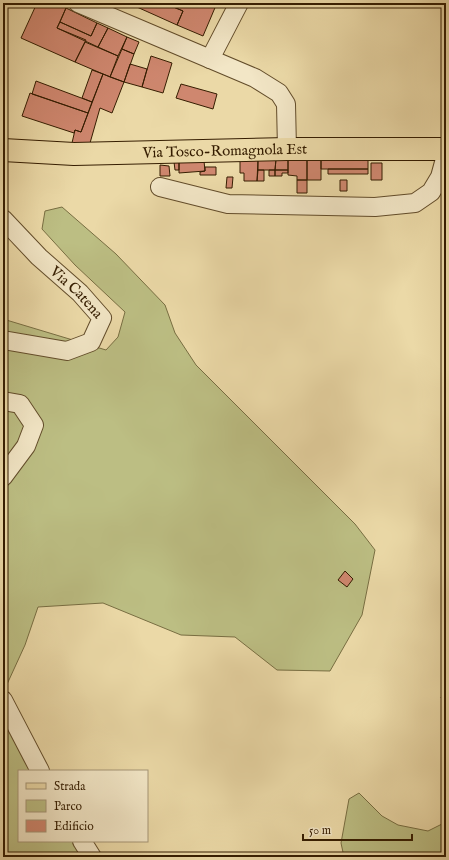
<svg xmlns="http://www.w3.org/2000/svg" width="449" height="860" viewBox="0 0 449 860" font-family="'IM FELL English',serif">
<rect width="100%" height="100%" fill="#ebd9a7"/>
<filter id="stains"><feTurbulence type="fractalNoise" baseFrequency=".005" numOctaves="4"/><feColorMatrix values="0 0 0 0 .2 0 0 0 0 .09 0 0 0 0 .02 0 0 0 .5 -.17"/></filter>
<radialGradient id="worn" r=".72"><stop offset=".6" stop-color="#630" stop-opacity="0"/><stop offset="1" stop-color="#630" stop-opacity=".3"/></radialGradient>
<path fill="#bcbe83" stroke="#786e42" d="M62 207 116 254 165 305 175 333 196 365 355 524 375 550 362 615 330 671 277 670 235 637 181 635 103 603 38 607 25 645 3 693V319L106 350 118 337 125 312 75 265 42 229 45 211Z
M3 719 35 771H19V841H77L87 857H3Z
M359 793 382 816 398 825 428 831 446 822V857H344L341 843 349 799Z"/>
<path fill="#cf876f" stroke="#351d01" d="M37 3H54L66 8 57 28 86 40 75 62 21 38Z
M128 3H164L183 11 177 25Z
M164 3H217L203 36 177 25 183 11Z
M66 8 97 23 91 36 60 22Z
M60 22 91 36 97 23 108 28 98 47 57 28Z
M108 28 127 37 118 56 98 47Z
M127 37 139 42 134 54 122 49Z
M85 42 118 56 110 77 75 62Z
M122 49 134 54 124 82 110 77Z
M151 56 172 63 163 93 142 87Z
M130 64 147 69 142 87 124 82Z
M92 70 103 74 92 102 82 98Z
M103 74 124 82 112 113 100 108 90 143H72L75 130 81 132Z
M36 81 92 102 88 113 32 94Z
M181 84 217 94 213 109 176 98Z
M30 93 88 113 81 132 75 130 74 133 22 116Z
M240 159H258L257 181H244V173H240Z
M258 159H276L275 170H258Z
M276 159H288V170H275Z
M288 159H307V180H297V176L288 175Z
M307 159H321V180H307Z
M321 159H368V169H321Z
M204 161 205 171 179 173V162Z
M174 162H179V170H175Z
M371 163H382V180H371Z
M160 165 169 166 170 176H160Z
M205 167H216V175H200V172L205 171Z
M328 169H368V174H328Z
M258 170H264V181H257Z
M269 170H275V176H269Z
M275 170H288V173H282V176H275Z
M227 177H233L232 188H226Z
M297 180H307V193H297Z
M340 180H347V191H340Z
M345 571 353 579 347 587 338 580Z
M446 686V700L441 698Z"/>
<g fill="none" stroke-linecap="round" stroke-linejoin="round">
<g stroke="#624c2a" stroke-width="20">
<g id="minor">
<path d="M78 3 255 78 279 93 286 104 287 149"/>
<path d="M210 59 239 3"/>
<path d="M160 187 228 204 375 207 415 203 431 192 440 177 446 155"/>
<path id="s1" d="M3 219 39 257 80 293 102 318 91 342 67 351 3 340"/>
<path d="M3 401 20 404 34 425 26 446 3 477"/>
<path d="M3 700 40 771"/>
<path d="M82 841 92 857"/>
</g>
</g>
<g stroke="#351d01" stroke-width="24">
<g id="major">
<path id="s2" d="M3 150 74 154 287 149H446"/>
</g>
</g>
<use href="#minor" stroke="#f2e6c6" stroke-width="18"/>
<use href="#major" stroke="#ebd9a7" stroke-width="22"/>
</g>
<g text-anchor="middle" dominant-baseline="central" stroke-width="3" stroke-linejoin="round" paint-order="stroke">
<g font-size="15" fill="#351d01" stroke="#f2e6c6">
<text stroke="none"><textPath href="#s2" startOffset="222">Via Tosco-Romagnola Est</textPath></text>
<text stroke="none"><textPath href="#s1" startOffset="104">Via Catena</textPath></text>
</g>
</g>
<rect width="449" height="860" fill="none" stroke="#ebd9a7" stroke-width="16"/>
<rect x="4" y="4" width="441" height="852" fill="none" stroke="#351d01" stroke-width="2"/>
<rect x="8" y="8" width="433" height="844" fill="none" stroke="#351d01"/>
<rect x="18" y="770" width="130" height="72" fill="#f2e6c6" stroke="#a69677"/>
<rect x="26" y="783" width="20" height="6" fill="#ebd9a7" stroke="#a69677"/>
<text x="54" y="790" font-size="12" fill="#351d01">Strada</text>
<rect x="26" y="800" width="20" height="12" fill="#bcbe83" stroke="#a69677"/>
<text x="54" y="810" font-size="12" fill="#351d01">Parco</text>
<rect x="26" y="820" width="20" height="12" fill="#cf876f" stroke="#a69677"/>
<text x="54" y="830" font-size="12" fill="#351d01">Edificio</text>
<path d="M303 834v6h109v-6" fill="none" stroke="#351d01" stroke-width="2"/>
<text x="309" y="834" font-size="12" fill="#351d01" stroke="#f2e6c6" stroke-width="3" paint-order="stroke">50 m</text>
<rect width="100%" height="100%" filter="url(#stains)"/>
<rect width="100%" height="100%" fill="url(#worn)"/>
</svg>
